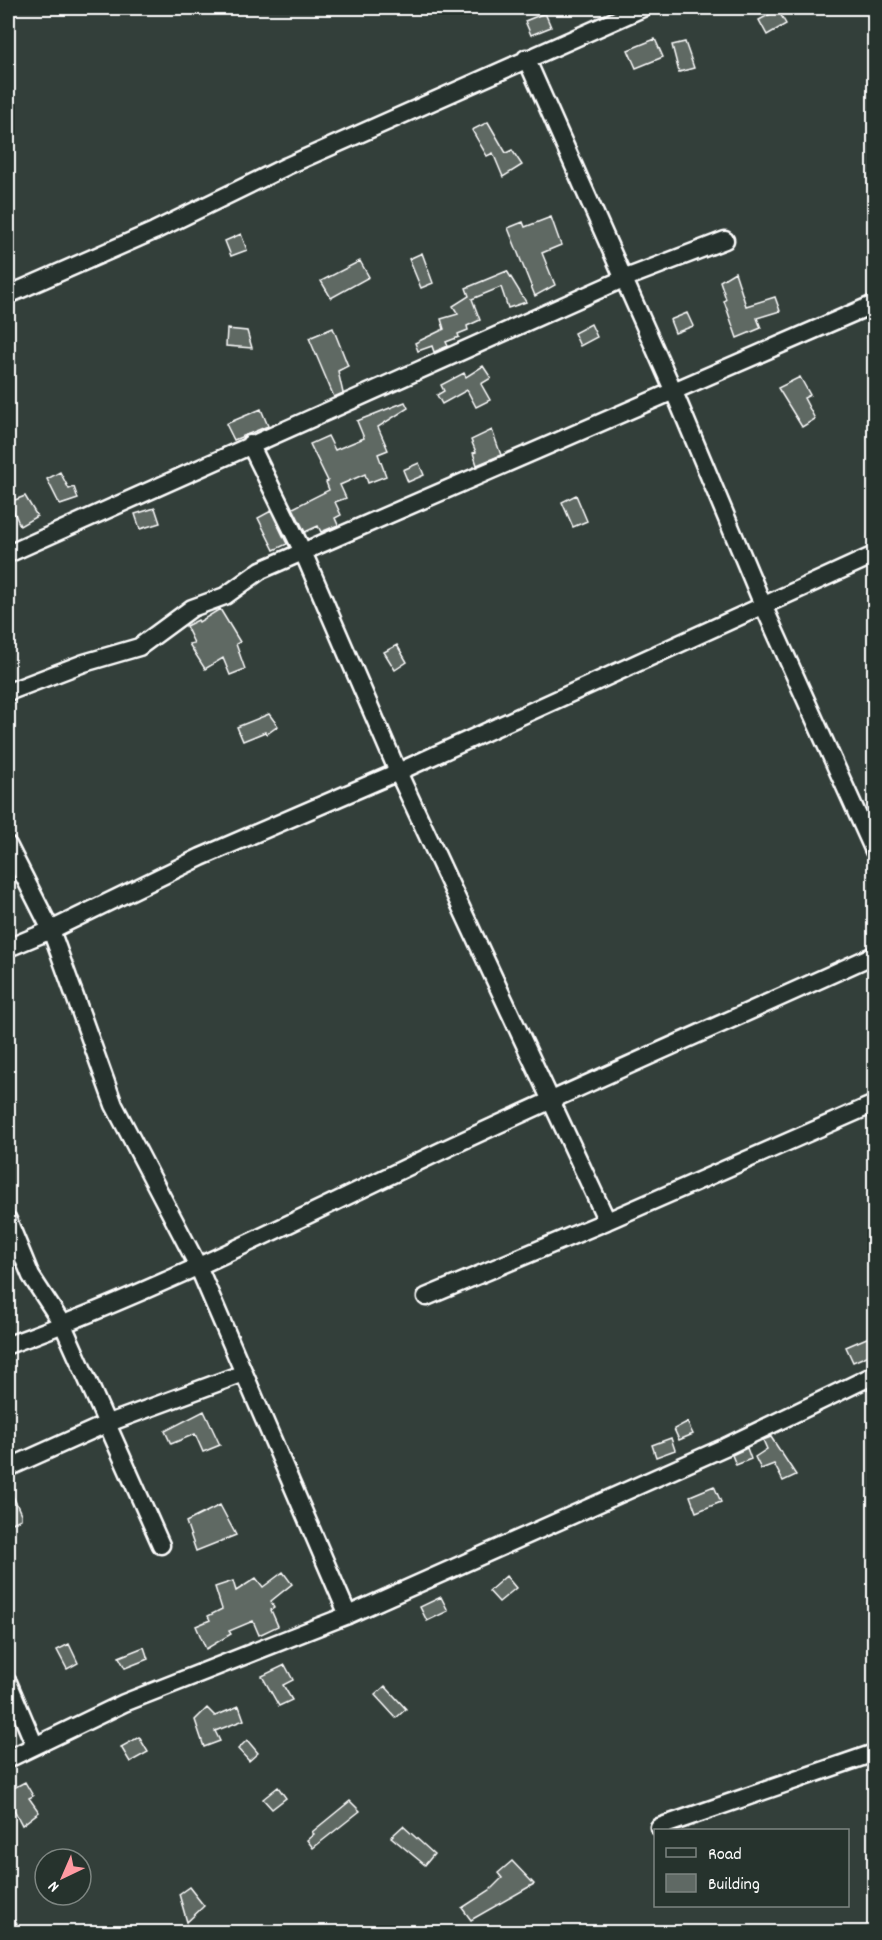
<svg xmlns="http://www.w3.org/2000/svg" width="882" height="1940" viewBox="0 0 882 1940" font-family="Dekko,sans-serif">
<rect width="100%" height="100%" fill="#333f3a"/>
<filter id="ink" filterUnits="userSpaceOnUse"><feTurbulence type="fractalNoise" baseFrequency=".0167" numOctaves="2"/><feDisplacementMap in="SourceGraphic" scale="12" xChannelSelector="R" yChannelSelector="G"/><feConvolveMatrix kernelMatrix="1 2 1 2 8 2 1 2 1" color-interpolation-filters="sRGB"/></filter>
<g filter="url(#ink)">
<path fill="#5f6964" stroke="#fff" stroke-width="1.5" d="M778 10 786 24 767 35 759 20Z
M545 13 551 27 531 35 525 21Z
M655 39 663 57 636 68 628 50Z
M685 42 694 68 679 72 672 45Z
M488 122 506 153 512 150 522 165 503 177 493 153 487 156 472 130Z
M551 217 561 245 542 253 555 285 535 296 508 228 523 222 525 227Z
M241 234 247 250 231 256 225 241Z
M422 253 433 283 421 288 409 259Z
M360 261 369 277 331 298 321 281Z
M507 271 526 302 508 308 501 287 472 299 480 320 467 326 468 330 458 334 459 337 446 342 448 346 434 352 432 346 418 351 415 343 444 329 441 319 458 314 453 306 469 296 466 288Z
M735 272 746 306 775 297 780 311 757 318 761 328 737 338 724 301 726 299 720 281Z
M687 313 693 326 675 333 670 320Z
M591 324 597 337 580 346 574 333Z
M333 328 348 366 338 371 343 393 334 397 309 338Z
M227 329 247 331 252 348 226 346Z
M483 366 491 378 481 384 490 400 476 407 467 390 442 404 437 395 444 391 441 385 464 373 466 377Z
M800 377 810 395 804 398 815 419 802 427 778 388Z
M405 402 408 408 378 427 388 450 378 454 386 476 368 483 365 474 340 485 346 498 335 502 341 515 335 518 338 525 321 532 318 526 305 532 293 508 329 490 326 482 328 481 310 444 328 436 335 450 364 438 357 421Z
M261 409 268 426 234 440 226 424Z
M492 430 501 455 477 465 473 453 476 452 471 440Z
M419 463 424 475 408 482 403 470Z
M60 472 69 489 74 487 78 499 60 505 47 479Z
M576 495 587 521 573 527 562 502Z
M25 496 37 516 20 526 10 502Z
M155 508 160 523 140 529 135 514Z
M271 511 287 544 274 550 258 518Z
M220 609 240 642 236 644 245 669 230 675 223 658 205 669 189 644 194 643 186 626 198 620 199 622Z
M397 645 407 662 395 670 384 652Z
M269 714 278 726 267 734 265 732 243 741 237 727Z
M869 1337 874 1353 853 1362 846 1347Z
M204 1411 220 1445 203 1452 195 1434 171 1444 165 1431Z
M687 1422 693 1434 679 1440 674 1429Z
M771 1437 796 1475 783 1481 774 1464 761 1469 755 1457 767 1449 763 1440Z
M671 1438 675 1450 656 1457 652 1445Z
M747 1448 751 1459 736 1465 732 1455Z
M8 1485 21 1514V1519L8 1525Z
M714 1486 721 1502 696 1512 690 1496Z
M220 1505 236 1535 196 1551 186 1522Z
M283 1572 292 1584 271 1601 274 1608 271 1610 278 1626 259 1635 253 1621 229 1631 231 1634 206 1649 196 1626 210 1620 208 1616 222 1609 215 1587 233 1581 236 1591 256 1578 263 1587Z
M506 1576 516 1588 499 1602 489 1591Z
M441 1597 448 1611 427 1621 420 1607Z
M69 1644 78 1663 67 1669 57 1650Z
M144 1647 148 1659 125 1668 119 1657Z
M285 1665 293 1680 283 1685 292 1700 279 1706 262 1676Z
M385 1686 406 1709 396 1718 375 1695Z
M239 1706 244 1720 215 1731 220 1741 204 1747 195 1720 207 1708 215 1716Z
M139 1737 148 1752 130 1762 121 1747Z
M247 1740 258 1753 249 1761 238 1749Z
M25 1782 33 1796 29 1798 39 1812 22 1825 8 1798V1791Z
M278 1787 286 1798 272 1809 263 1799Z
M350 1801 360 1811 313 1848 307 1840 314 1834 312 1832Z
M403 1826 434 1854 425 1865 391 1837Z
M512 1861 534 1884 471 1920 462 1908 490 1890 502 1878 498 1873Z
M189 1887 204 1906 187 1922 179 1894Z"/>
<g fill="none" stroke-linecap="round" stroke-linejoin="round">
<g stroke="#fff" stroke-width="21">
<path id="minor" d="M526 58 674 392 763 605 874 851
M8 295 154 231 287 166 643 8
M250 444 303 552 398 772 607 1221 426 1297
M8 554 623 279 725 240
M8 692 84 663 139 647 192 608 225 596 261 570 874 304
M8 845 51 930 114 1105 198 1266 348 1615
M8 948 51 930 201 857 398 772 874 555
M8 1220 31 1276 63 1325 161 1545
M607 1221 874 1104
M8 1345C157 1291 300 1218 443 1150 586 1083 731 1020 874 955
M8 1468 106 1424 244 1373
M8 1682 35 1746
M8 1759 124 1703 348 1615 725 1447 874 1375
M659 1827 874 1753
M8 1928 10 1932"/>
</g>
<use href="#minor" stroke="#26332d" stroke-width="16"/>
</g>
</g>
<rect width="882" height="1940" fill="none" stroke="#26332d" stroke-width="30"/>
<rect x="15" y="15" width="852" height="1910" fill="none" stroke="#fff" stroke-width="2" filter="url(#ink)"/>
<rect x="654" y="1829" width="195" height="78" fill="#26332d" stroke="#7d8581" stroke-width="1.5"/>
<rect x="666" y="1848" width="30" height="9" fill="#26332d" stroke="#7d8581" stroke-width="1.5"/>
<text x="708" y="1859" font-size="18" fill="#ffffff">Road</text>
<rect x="666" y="1874" width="30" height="18" fill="#5f6964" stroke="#7d8581" stroke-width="1.5"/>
<text x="708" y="1889" font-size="18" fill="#ffffff">Building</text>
<g transform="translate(63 1877) rotate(224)"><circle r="28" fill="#26332d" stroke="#7d8581" stroke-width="1.5"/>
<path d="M0-4.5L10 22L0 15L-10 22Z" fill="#ff9aa2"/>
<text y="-9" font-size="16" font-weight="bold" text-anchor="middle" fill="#ffffff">N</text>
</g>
</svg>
